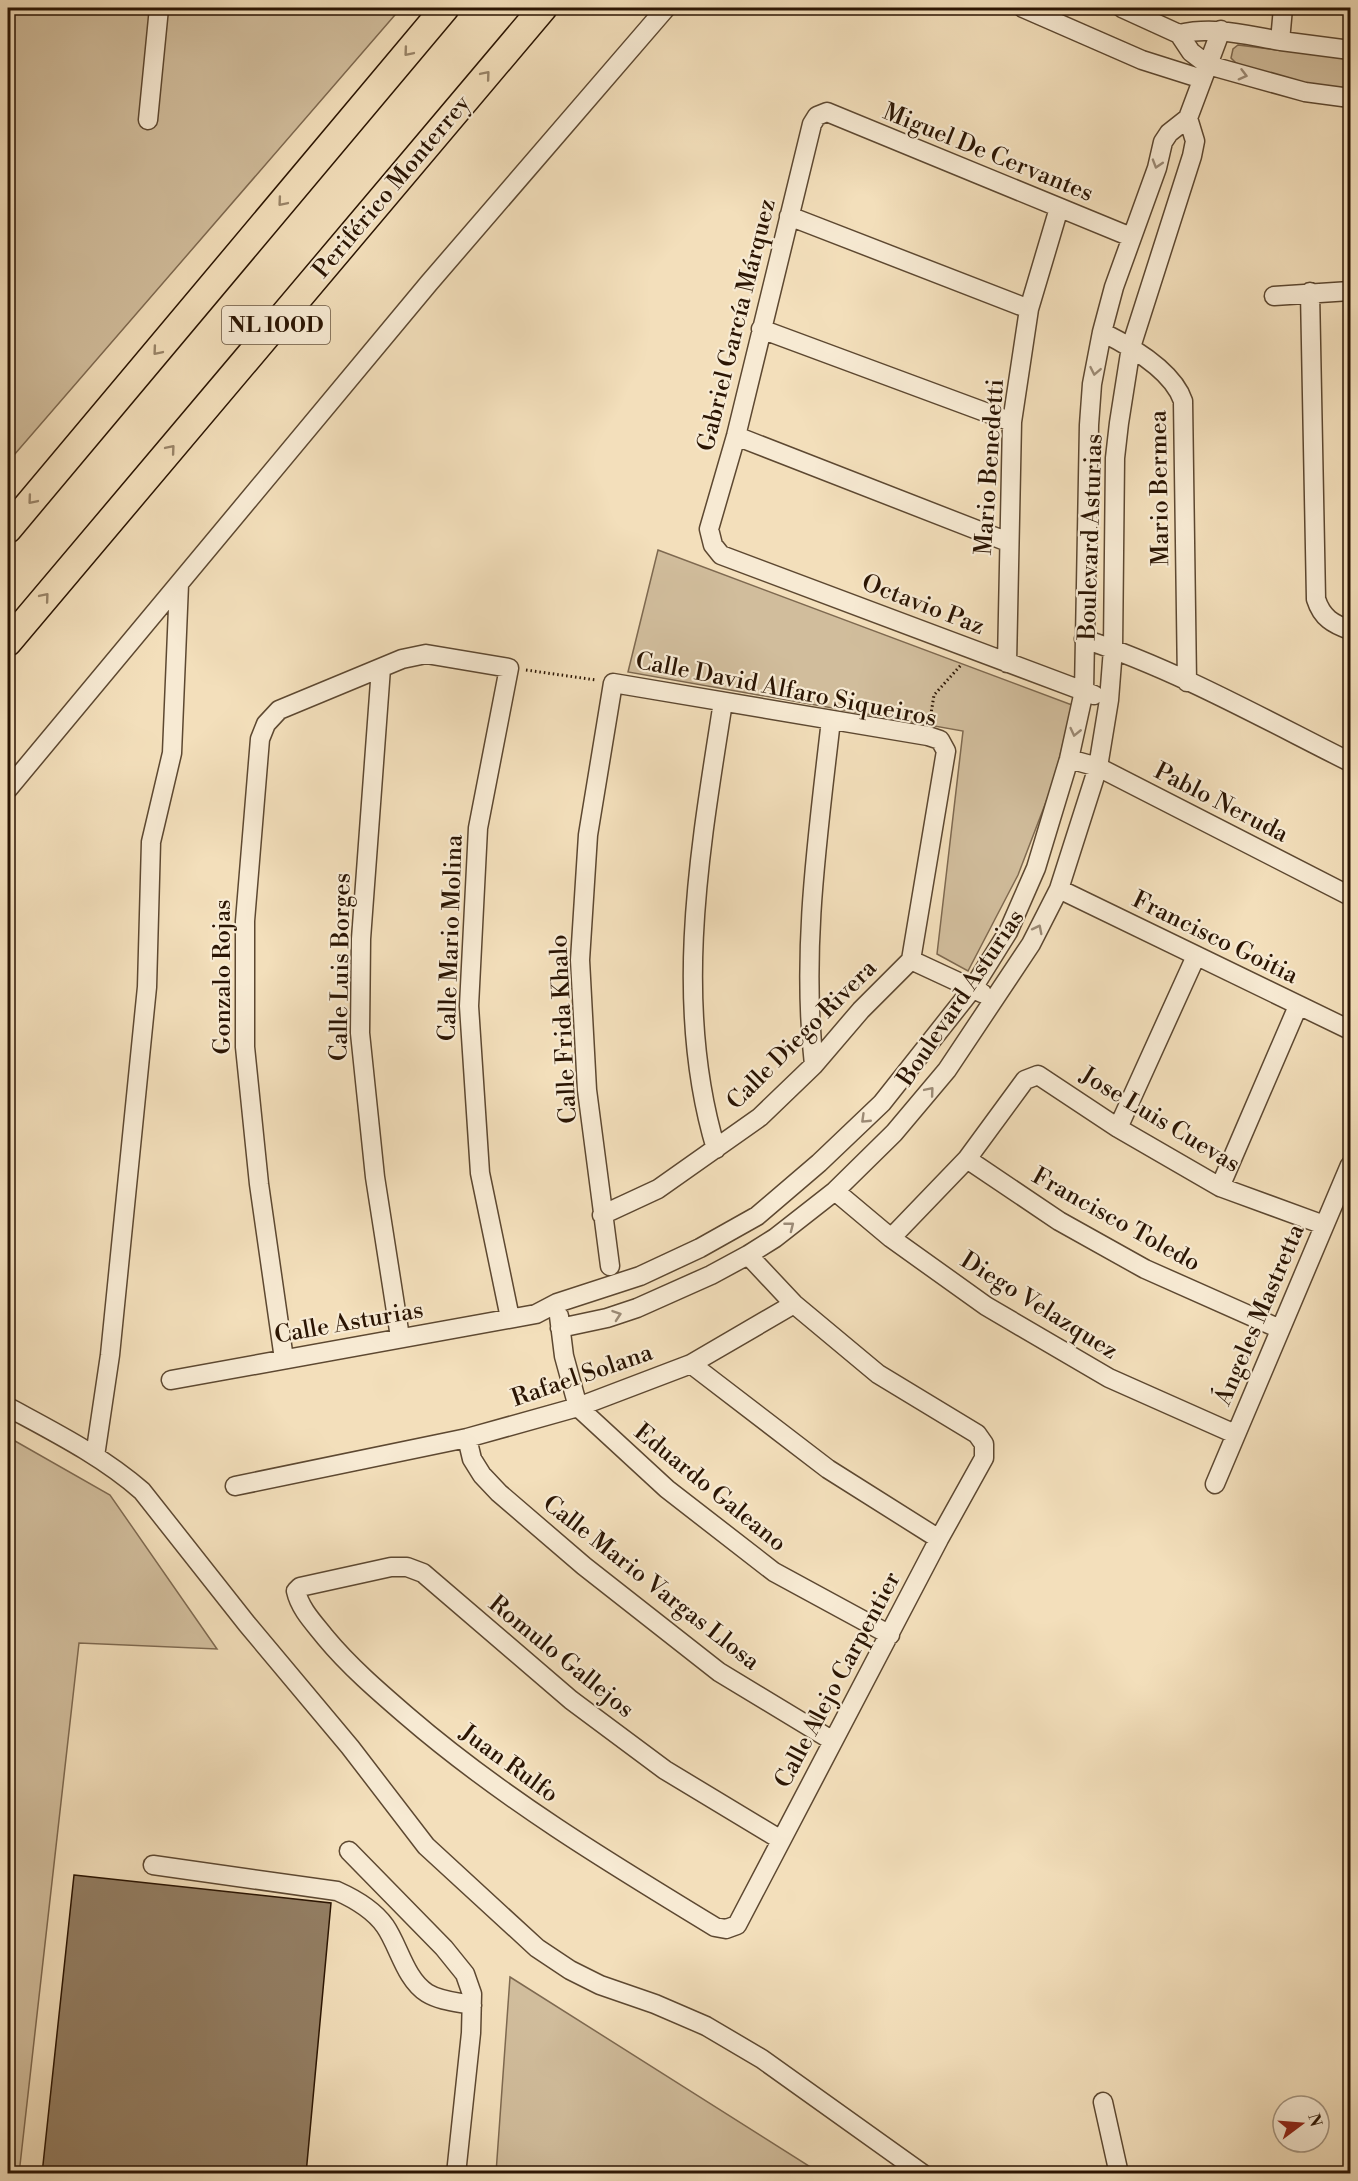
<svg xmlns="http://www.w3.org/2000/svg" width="1358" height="2181" viewBox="0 0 1358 2181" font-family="'Libre Bodoni',serif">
<rect width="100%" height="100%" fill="#f3dfbb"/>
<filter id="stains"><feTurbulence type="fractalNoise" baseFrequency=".00333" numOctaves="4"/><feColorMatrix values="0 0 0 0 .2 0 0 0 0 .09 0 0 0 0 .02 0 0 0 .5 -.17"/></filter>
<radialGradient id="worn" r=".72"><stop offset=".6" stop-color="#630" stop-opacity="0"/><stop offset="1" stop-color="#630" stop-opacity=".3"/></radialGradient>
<path fill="#d1bd9c" stroke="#7e6950" stroke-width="1.5" d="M8 8H401L8 462Z
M1238 45 1304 53 1350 57V95L1306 89 1236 63 1231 58 1233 49Z
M658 550 1072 705 1054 781 1018 875 968 971 937 954 963 731 628 672Z
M8 1437 110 1495 217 1649 79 1643 19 2174 8 2173Z
M510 1977 820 2173H496Z"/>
<path fill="#937e63" stroke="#2b1503" stroke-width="1.5" d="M74 1875 331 1903 306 2174H42Z"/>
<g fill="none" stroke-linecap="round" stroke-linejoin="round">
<g stroke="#5d4831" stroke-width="21">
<path id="minor" d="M1023 8 1142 60 1202 79
M1122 8 1179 34 1191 52 1208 65 1305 92 1350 98
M1179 34C1216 26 1244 35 1281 41 1304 44 1327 47 1350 50
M1280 41 1283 8
M148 120 159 8
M789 216 1029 309
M1310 292 1316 599C1322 618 1333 624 1350 630
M1274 296 1350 291
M761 329 1012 422
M1102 332C1130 346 1173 371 1183 401L1187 682
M736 436 1008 542
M1084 639C1177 670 1264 719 1350 762
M1007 663 1012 422 1029 309 1059 208
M381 668 361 939 360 1033 375 1177 400 1337
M1094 695 721 555 713 545 709 529 736 436 812 124 817 116 827 112 1131 237
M1069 759 1098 767 1350 896
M8 789 429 283 666 8
M1059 889 1350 1030
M911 960 982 993
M814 1065C801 949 818 835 831 720
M1118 1128 1196 956
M716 1149C672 1003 700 849 723 702
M967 1159 1059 1221 1145 1269 1280 1329
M1220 1187 1298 1006
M835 1191 891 1238 986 1306 1109 1378 1235 1434
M602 1215 658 1189 760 1117 814 1065 861 1010 911 960 946 751 940 740 928 736 613 683 588 835 580 960 587 1090 610 1266
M891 1238 967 1159 1025 1080 1038 1075 1118 1128 1220 1187 1324 1225
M748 1255 794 1304 878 1374 977 1434 984 1444V1458L939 1539 737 1925 726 1929 715 1927C608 1862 501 1797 407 1716 378 1691 349 1666 325 1637 314 1623 300 1609 296 1591L300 1587 391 1567H407L423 1573 571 1700 665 1770 781 1840
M559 1316 564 1356 578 1407 667 1489 774 1572 890 1635
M560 1328 607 1318 637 1308 711 1275 748 1255 775 1238 835 1191 894 1133 947 1070 1031 944 1059 889 1098 767 1109 700 1113 649 1115 458 1119 423 1131 347 1192 156 1195 141 1188 118
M284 1359 259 1184 245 1047V921L260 739 266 724 279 710 402 659 426 654 509 668 478 828 469 1006 480 1173 510 1318
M691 1364 828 1469 939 1539
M171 1380 536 1314 557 1303 640 1276 700 1248 757 1216 819 1163 882 1103 973 988 1008 932 1036 868 1069 759 1084 691 1089 425 1092 384 1102 332 1114 287 1157 168 1163 142 1169 133 1188 118 1221 30
M8 1407C54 1432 102 1456 142 1491L247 1624 350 1747 426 1846 537 1948 570 1970 600 1985 655 2004 706 2026 762 2059 923 2174
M467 1438 472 1459 482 1475 499 1493 584 1566 719 1672 833 1741
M95 1456 110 1355 147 987 151 842 172 753 179 584
M1215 1484 1350 1165
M235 1486 467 1438 578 1407 691 1364 794 1304
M349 1851 444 1948 465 1974 472 1994 471 2033 456 2174
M153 1865 337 1891C355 1899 373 1909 385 1926 399 1946 405 1979 427 1993 440 2001 457 2002 472 2005
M1103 2102 1119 2174"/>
</g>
<g stroke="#2b1503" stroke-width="30">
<path id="highway" d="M8 529 445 8
M8 642 543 8"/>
</g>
<path stroke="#2b1503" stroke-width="3" stroke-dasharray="1.5 3" stroke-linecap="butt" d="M526 670 596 680
M930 720 934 695 961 665"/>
<use href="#minor" stroke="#f7ead3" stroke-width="18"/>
<use href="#highway" stroke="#f3dfbb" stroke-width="27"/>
</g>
<defs><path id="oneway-chevron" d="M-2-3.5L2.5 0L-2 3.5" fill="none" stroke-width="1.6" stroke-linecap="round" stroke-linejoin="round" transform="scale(1.5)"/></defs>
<g stroke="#998468">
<use href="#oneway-chevron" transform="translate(408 52) rotate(130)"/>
<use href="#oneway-chevron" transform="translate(486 75) rotate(-50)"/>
<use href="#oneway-chevron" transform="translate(282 202) rotate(130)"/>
<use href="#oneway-chevron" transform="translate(157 351) rotate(130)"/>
<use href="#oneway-chevron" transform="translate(171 449) rotate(-50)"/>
<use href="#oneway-chevron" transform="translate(32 500) rotate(130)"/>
<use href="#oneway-chevron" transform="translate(45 597) rotate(-50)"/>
</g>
<g stroke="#9b8a75">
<use href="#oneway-chevron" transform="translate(1243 75) rotate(15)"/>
<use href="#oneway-chevron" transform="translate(1157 164) rotate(107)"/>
<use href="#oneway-chevron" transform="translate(1095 371) rotate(101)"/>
<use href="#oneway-chevron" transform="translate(1075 732) rotate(103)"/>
<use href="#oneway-chevron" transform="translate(1038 929) rotate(-63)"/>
<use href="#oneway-chevron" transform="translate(930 1091) rotate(-50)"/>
<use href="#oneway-chevron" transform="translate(865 1119) rotate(136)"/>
<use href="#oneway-chevron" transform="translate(790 1226) rotate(-38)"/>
<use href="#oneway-chevron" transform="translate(617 1315) rotate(-19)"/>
</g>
<g text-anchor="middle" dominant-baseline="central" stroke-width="4.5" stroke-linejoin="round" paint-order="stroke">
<rect fill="#f7ead3" stroke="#685541" stroke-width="1.5" x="222" y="306" width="108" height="38" rx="4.5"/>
<g font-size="22" font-weight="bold" fill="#2b1503">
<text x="276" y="325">NL 100D</text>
</g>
<g font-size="24" fill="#2b1503" stroke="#f7ead3">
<text transform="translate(988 153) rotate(22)">Miguel De Cervantes</text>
<text transform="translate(392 187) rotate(-50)">Periférico Monterrey</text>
<text transform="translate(737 325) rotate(-76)">Gabriel García Márquez</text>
<text transform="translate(990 467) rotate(-86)">Mario Benedetti</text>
<text transform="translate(1160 488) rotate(-91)">Mario Bermea</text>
<text transform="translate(1091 537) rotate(-88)">Boulevard Asturias</text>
<text transform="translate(923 605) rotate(21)">Octavio Paz</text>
<text transform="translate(786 690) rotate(11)">Calle David Alfaro Siqueiros</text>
<text transform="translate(1221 803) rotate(27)">Pablo Neruda</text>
<text transform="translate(451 938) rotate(-88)">Calle Mario Molina</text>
<text transform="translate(1215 938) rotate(26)">Francisco Goitia</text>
<text transform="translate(341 967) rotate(-89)">Calle Luis Borges</text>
<text transform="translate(223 977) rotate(-90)">Gonzalo Rojas</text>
<text transform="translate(961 998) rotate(-56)">Boulevard Asturias</text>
<text transform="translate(564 1029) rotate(-93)">Calle Frida Khalo</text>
<text transform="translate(802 1035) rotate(-45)">Calle Diego Rivera</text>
<text transform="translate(1160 1120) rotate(31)">Jose Luis Cuevas</text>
<text transform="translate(1116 1220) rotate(29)">Francisco Toledo</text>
<text transform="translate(1039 1306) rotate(32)">Diego Velazquez</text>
<text transform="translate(1260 1315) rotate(-67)">Ángeles Mastretta</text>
<text transform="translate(349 1323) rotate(-10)">Calle Asturias</text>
<text transform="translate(582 1376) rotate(-19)">Rafael Solana</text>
<text transform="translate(710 1488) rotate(39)">Eduardo Galeano</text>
<text transform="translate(651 1583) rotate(38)">Calle Mario Vargas Llosa</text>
<text transform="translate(561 1657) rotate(39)">Romulo Gallejos</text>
<text transform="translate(838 1680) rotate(-62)">Calle Alejo Carpentier</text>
<text transform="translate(509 1764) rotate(36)">Juan Rulfo</text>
</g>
</g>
<rect width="1358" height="2181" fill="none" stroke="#f3dfbb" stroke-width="30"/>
<rect x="9" y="9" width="1340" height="2163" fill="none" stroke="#2b1503" stroke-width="3"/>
<rect x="15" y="15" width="1328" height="2151" fill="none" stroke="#2b1503" stroke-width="1.5"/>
<g transform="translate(1301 2124) rotate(74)"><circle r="28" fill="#f7ead3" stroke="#a59580" stroke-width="1.5"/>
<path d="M0-4.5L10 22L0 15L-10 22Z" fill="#8f2418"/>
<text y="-9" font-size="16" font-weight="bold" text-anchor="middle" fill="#2b1503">N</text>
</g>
<rect width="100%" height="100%" filter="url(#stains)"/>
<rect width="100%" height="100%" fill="url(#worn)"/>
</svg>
